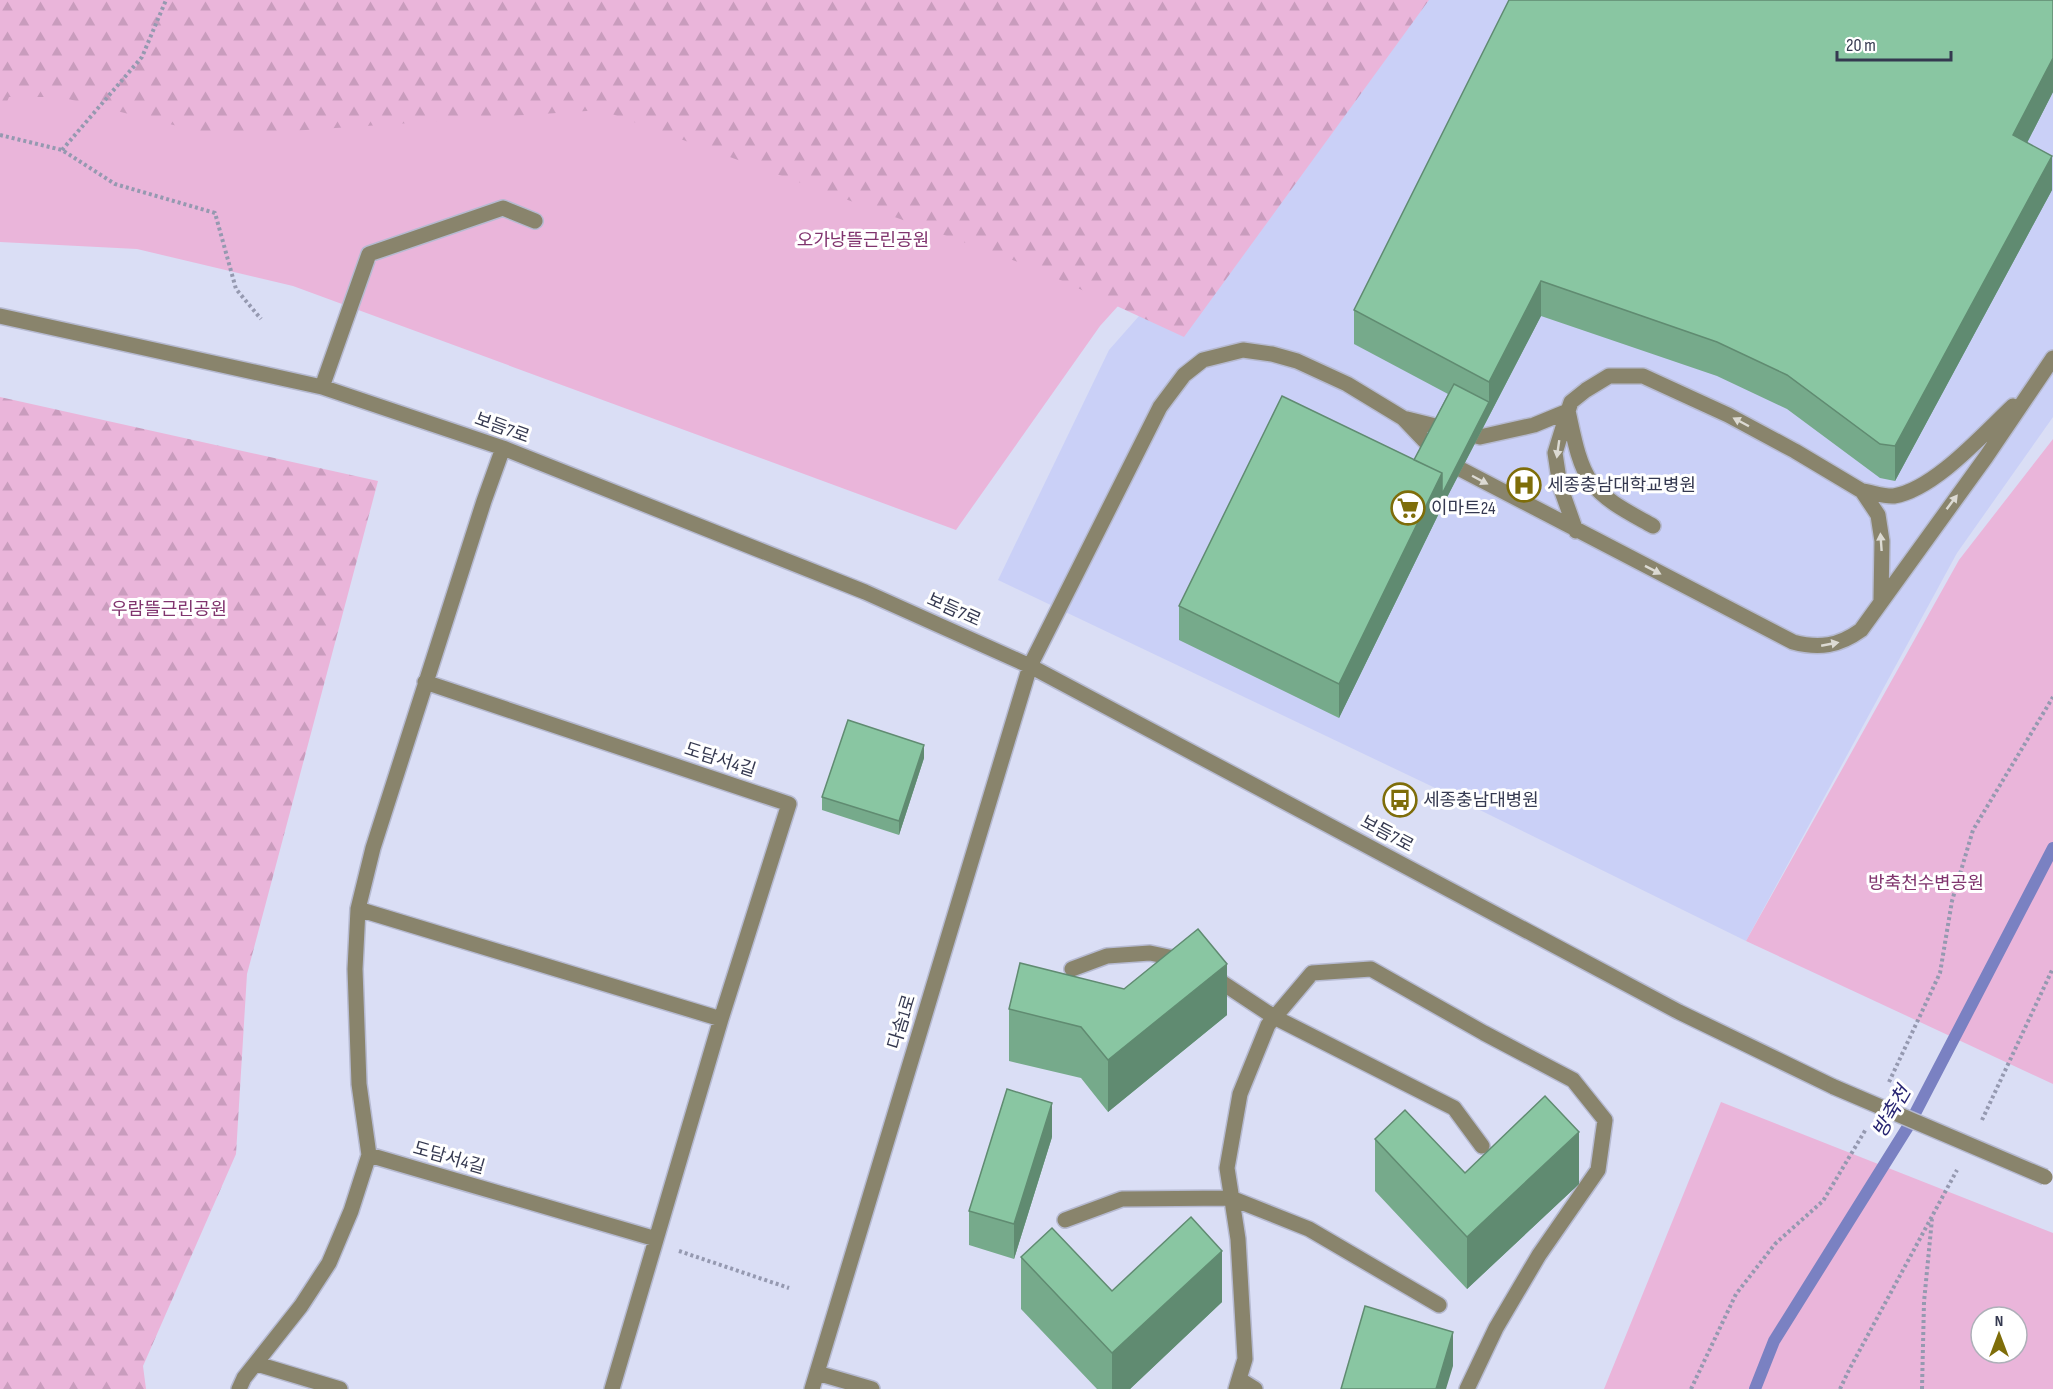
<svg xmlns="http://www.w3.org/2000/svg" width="2053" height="1389" viewBox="0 0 2053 1389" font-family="'Sofia Sans Condensed','Noto Sans KR',sans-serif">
<defs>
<pattern id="forest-firs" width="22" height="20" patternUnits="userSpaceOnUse" patternTransform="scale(1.5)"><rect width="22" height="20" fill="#eab5da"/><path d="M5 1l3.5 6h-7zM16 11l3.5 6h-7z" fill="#c99cbd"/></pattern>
</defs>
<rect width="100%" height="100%" fill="#dadef5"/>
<path fill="#cad0f7" d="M1418 0H2053V417L1957 553 1746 941 1429 785 998 580 1109 350Z"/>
<path fill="#eab5da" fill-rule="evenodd" d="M0 0H1394L1100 326 956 530 293 286 137 249 0 242Z
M2053 439V1084L1746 941 1959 560Z
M1721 1102 2053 1233V1389H1604ZM1981 1317H2017V1353H1981Z"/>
<path fill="url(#forest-firs)" d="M0 0H1429L1184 337 1032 267 601 110 218 136 60 97H9L0 118Z
M0 397 378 481 247 974 236 1154 143 1366 146 1389H0Z"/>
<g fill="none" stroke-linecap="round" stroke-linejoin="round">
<path stroke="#7a81c2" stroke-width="12" d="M1755 1389 1774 1341 1909 1125 2053 848"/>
<g stroke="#b6bad1" stroke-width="18">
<path id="minor" d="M0 316 322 387 503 448 865 592 1030 666 1679 1012 1834 1087
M322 387 369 254 503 208 535 221
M1403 418 1480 437 1534 425 1568 411C1573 433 1578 464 1591 482 1606 502 1632 514 1653 526
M1862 491C1871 492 1885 497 1894 496 1935 489 1983 434 2013 406
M1576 531 1560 486 1555 453 1568 411 1571 402 1586 390 1609 376H1643L1728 415 1795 451 1862 491 1878 515 1882 541 1881 600
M425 682 789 804 721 1019 612 1389
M358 909 721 1019
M1072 969 1107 956 1150 953 1183 960
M1209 974 1274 1017 1454 1108 1482 1146
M369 1155 656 1239
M1065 1220 1122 1199 1231 1198 1309 1229 1439 1305
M257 1364 340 1389
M817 1373 872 1389
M1239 1379 1255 1389
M239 1389 244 1378 301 1306 329 1263 351 1211 369 1155 359 1084 355 969 358 909 373 848 484 501 503 448
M812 1389 1030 666 1160 407 1184 375 1203 360 1243 350 1272 354 1297 361 1347 384 1403 418 1443 460 1793 642C1819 649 1839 646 1861 630L1986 457 2053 358
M1236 1389 1245 1359 1238 1239 1227 1168 1240 1094 1268 1025 1312 973 1371 969 1484 1033 1573 1080 1605 1120 1598 1170 1539 1255 1496 1328 1467 1389"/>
</g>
<path stroke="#9599b0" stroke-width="4" stroke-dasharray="3 3" stroke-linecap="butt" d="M0 135 62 150 115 184 215 213 236 289 261 319
M62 150 142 57 166 0
M1889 1082 1940 973 1952 901 1973 830 2053 697
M1982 1120 2053 968
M679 1251 789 1288
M1691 1389 1736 1294 1775 1244 1823 1201 1866 1129
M1840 1389 1849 1370 1957 1170
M1922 1389 1924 1302 1932 1219"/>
<use href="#minor" stroke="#89846c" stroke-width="15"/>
<g stroke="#b6bad1" stroke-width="18" stroke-linecap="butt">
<path id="minor-bridge" d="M1834 1087 2045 1177"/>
</g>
<use href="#minor-bridge" stroke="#89846c" stroke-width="15"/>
</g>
<path fill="#76aa8b" d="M2053 0V92L2027 143 2052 190 1895 481 1880 478 1787 409 1717 376 1541 316 1442 507 1339 718 1179 640V606L1414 460 1448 394 1354 344V310Z
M924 758 899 835 822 810V797Z
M1009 1009 1227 1015 1108 1112 1081 1078 1009 1061Z
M1052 1137 1014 1259 969 1245V1211Z
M1375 1139 1465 1173 1579 1184 1467 1289 1375 1191Z
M1021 1257 1112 1291 1222 1302 1130 1389H1097L1021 1309Z"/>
<path fill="#608b71" d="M2053 58V92L2013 170V135Z
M2052 156V190L1895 481V446Z
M1541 281V316L1489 416V382Z
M1489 402V416L1442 507 1339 718V684L1442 473Z
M924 745V758L899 835V821Z
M1227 964V1015L1108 1112V1060Z
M1052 1103V1137L1014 1259V1224Z
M1579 1132V1184L1467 1289V1237Z
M1222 1251V1302L1130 1389H1112V1353Z
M1453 1332V1366L1446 1389H1436Z"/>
<path fill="#89c6a2" stroke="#608b71" stroke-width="1.5" d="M1509 0H2053V58L2013 135 2052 156 1895 446 1880 444 1787 375 1717 342 1541 281 1489 382 1354 310Z
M1454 384 1489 402 1442 494V473L1414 460Z
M1282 396 1442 473 1339 684 1179 606Z
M848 720 924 745 899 821 822 797Z
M1198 929 1227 964 1108 1060 1081 1027 1009 1009 1020 963 1124 989Z
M1007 1089 1052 1103 1014 1224 969 1211Z
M1545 1096 1579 1132 1467 1237 1375 1139 1405 1110 1465 1173Z
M1191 1217 1222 1251 1112 1353 1021 1257 1052 1228 1112 1291Z
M1365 1306 1453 1332 1436 1389H1341Z"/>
<defs><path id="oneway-solid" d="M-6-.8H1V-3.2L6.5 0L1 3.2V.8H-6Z" transform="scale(1.5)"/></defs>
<g fill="#dcdad3">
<use href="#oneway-solid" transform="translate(1741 422) rotate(-152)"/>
<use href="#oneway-solid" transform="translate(1558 449) rotate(98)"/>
<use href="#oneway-solid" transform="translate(1480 480) rotate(28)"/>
<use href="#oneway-solid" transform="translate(1952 502) rotate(-53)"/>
<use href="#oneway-solid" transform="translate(1881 542) rotate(-94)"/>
<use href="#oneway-solid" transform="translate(1653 570) rotate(27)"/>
<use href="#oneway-solid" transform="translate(1830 644) rotate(-11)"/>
</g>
<defs>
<g id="hospital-ring" transform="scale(1.725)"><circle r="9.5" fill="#fff" stroke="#7e6d09" stroke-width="1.5"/><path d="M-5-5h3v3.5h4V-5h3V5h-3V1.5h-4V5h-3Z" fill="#7e6d09"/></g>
<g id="supermarket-ring" transform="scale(1.725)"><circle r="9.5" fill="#fff" stroke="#7e6d09" stroke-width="1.5"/><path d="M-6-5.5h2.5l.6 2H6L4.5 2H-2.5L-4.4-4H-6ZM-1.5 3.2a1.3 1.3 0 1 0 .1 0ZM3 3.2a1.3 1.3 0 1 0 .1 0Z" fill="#7e6d09"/></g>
<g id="bus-ring" transform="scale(1.725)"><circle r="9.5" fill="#fff" stroke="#7e6d09" stroke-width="1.5"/><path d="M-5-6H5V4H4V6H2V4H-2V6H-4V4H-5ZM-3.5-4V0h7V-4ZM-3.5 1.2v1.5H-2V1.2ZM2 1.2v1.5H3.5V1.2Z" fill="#7e6d09"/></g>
</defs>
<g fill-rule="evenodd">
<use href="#hospital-ring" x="1524" y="485"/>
<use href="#supermarket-ring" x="1408" y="508"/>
<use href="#bus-ring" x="1400" y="800"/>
</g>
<g text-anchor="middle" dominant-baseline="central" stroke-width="6" stroke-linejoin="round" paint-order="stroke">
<g font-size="18" fill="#80346e" stroke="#fff">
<text x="863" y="240">오가낭뜰근린공원</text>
<text x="169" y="609">우람뜰근린공원</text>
<text x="1926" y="883">방축천수변공원</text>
</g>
<g font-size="18" fill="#353950" stroke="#fff">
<text transform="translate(502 428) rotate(20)">보듬7로</text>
<text transform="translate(954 610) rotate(24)">보듬7로</text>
<text transform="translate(720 760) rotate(18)">도담서4길</text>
<text transform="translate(1387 834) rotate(28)">보듬7로</text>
<text transform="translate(902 1022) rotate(-73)">다솜1로</text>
<text transform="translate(449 1158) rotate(16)">도담서4길</text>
</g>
<g font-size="18" fill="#353950" stroke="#fff" text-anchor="start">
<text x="1547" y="485">세종충남대학교병원</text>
<text x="1431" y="508">이마트24</text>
<text x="1423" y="800">세종충남대병원</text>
</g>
<g font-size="20" font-style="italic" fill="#272471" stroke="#fff">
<text transform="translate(1892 1112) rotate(-60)">방축천</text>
</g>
</g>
<g transform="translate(1999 1335)"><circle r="28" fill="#ffffff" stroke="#aeb0b9" stroke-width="1.5"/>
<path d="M0-4.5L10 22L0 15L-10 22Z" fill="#7e6d09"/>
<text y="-9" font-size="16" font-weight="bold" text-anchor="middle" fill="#353950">N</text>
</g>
<path d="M1837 51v9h114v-9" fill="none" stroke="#353950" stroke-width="3"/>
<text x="1846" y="51" font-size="18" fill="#353950" stroke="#ffffff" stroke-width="4.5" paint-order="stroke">20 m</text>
</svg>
